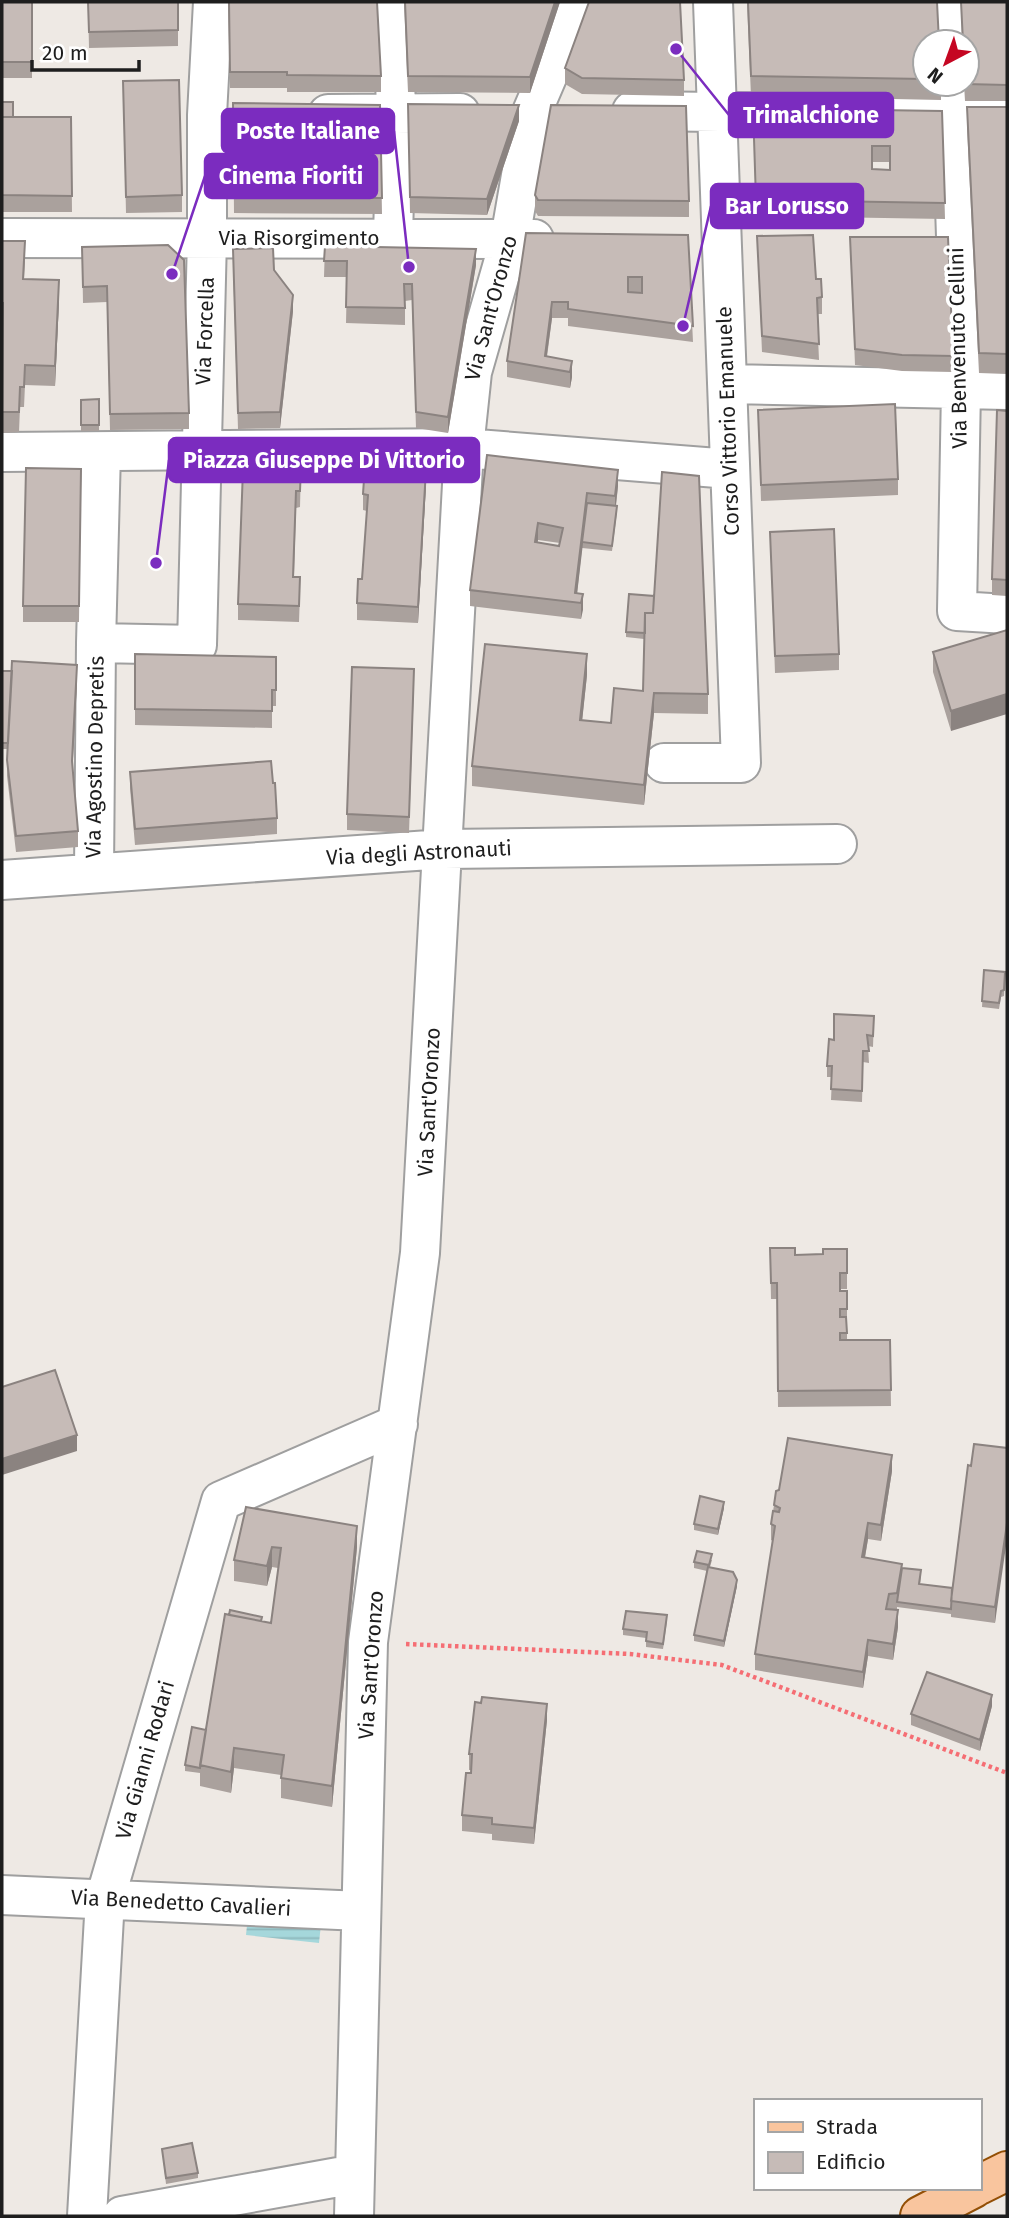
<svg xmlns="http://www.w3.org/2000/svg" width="1009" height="2218" viewBox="0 0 1009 2218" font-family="'Fira Sans',sans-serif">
<defs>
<pattern id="water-rules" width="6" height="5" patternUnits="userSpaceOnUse" patternTransform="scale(1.75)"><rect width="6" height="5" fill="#a5d7db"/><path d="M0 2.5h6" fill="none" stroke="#8eb8bc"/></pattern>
</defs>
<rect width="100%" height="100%" fill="#eee9e4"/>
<path fill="url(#water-rules)" d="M249 1906 322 1915 319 1943 246 1935Z"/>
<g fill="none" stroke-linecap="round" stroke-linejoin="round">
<g stroke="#9f9f9f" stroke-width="42">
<path id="minor" d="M393 2 396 113 393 239
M948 2 950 42
M951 84 961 389 957 611 1007 614
M632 111 807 113
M328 114 460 113
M891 115 1007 118
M2 238 534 239
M727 384 1007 390
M2 452 464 448 730 469
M101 452 96 643 197 645 207 238V115L213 2
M664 763H741L713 2
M94 872 96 643
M2 880 444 849 837 844
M2 1895 361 1911
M87 2216 105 1899 221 1501 398 1424
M122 2216 355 2174
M354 2216 368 1642 420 1253 464 448 472 372 510 239 532 112 579 2"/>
</g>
<g stroke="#934f05" stroke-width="42">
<path id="major" d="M979 2185 1007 2171
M920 2216 974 2188"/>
</g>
<path stroke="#f56e74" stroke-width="4.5" stroke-dasharray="3.5 3.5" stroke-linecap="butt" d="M406 1644 630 1654 722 1665 1007 1773"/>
<use href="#minor" stroke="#fff" stroke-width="38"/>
<use href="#major" stroke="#f9c59e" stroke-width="38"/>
</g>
<path fill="#aaa19d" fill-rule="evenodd" d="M2 2H32V78H2Z
M88 2H178V46L89 48Z
M228 2 381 76V92H287V88H230Z
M404 2H560L530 93 408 92Z
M747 2H937L925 42V84H941V100L751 96Z
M961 2H1007V101H965L964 84H967V42H962Z
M565 68 684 80V96L582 94 565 84Z
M123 81 182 195V212L126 213Z
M2 102 13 117H71L72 212H2Z
M233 103 380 105 382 214 234 213Z
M408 104 519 121 487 215 410 213Z
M967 107H1007V374L979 373 967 127Z
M753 108 942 111 945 219 756 216ZM872 162H890V170L872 169Z
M535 195 689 201V217L538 216 535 211Z
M526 233 688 235 693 342 568 326V318H552L547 357 572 361V377L570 388 507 377V361Z
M757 236 816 279 822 297V314H817L819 360 762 352Z
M850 237 953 356V372L902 371 855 365Z
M2 241 25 261 24 279 59 301 55 386 25 385 24 407H20L19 432 2 433Z
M325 246 476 265 448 433 416 428 412 300 405 301V325L346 323 347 277H324Z
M82 247 189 413V429L110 430 107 302 83 303Z
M233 265 274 270 293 311 280 428 238 429Z
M99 399V431H81V400Z
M758 410 898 479V495L761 501Z
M1007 411V596L992 595V579Z
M487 455 618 486 616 506 617 512 612 551 582 548 577 593 583 594 581 619 470 606V590ZM538 540 560 543 559 546 537 542Z
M301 466 300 507 296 508 294 577 300 593 299 622 238 620V604Z
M81 469 79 622H23V606Z
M426 485 418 623 357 620V603L362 579 367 511 363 510V494Z
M770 532 839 654V670L775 673Z
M654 596 708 694V714L654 713 644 805 472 786V766L587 675 582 720 611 723 643 691 644 639 626 637V632Z
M1007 630 951 731 933 672V652Z
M135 654 276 657V706H272V728L135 725Z
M2 671 77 681 72 768 78 831V847L16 852 7 776 8 749H2Z
M414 685 409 833 347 830V814Z
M130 772 273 783 277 818V834L135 845 130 788Z
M984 970 1005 972 1004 996 1001 997 999 1009 982 1007Z
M874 1016 873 1047 868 1046 869 1063 863 1062 862 1102 831 1100 832 1077H827V1066L834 1040Z
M770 1248 795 1255 823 1254 847 1249V1289H840V1291H847V1340H890L891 1406 778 1407 777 1299H771Z
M1007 1448 995 1623 951 1617V1614L897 1607V1609H892L898 1627 893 1660 868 1656 863 1688 755 1670V1654L773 1541 771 1540V1524L774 1505 892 1471 881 1541 868 1539 865 1558 902 1568 921 1576 920 1584 952 1588 971 1466Z
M246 1507 357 1547 332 1807 281 1798V1775L234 1768 231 1793 200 1786V1773L185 1771V1765L206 1730 262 1621 271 1623 278 1568 272 1567 267 1586 234 1581V1560Z
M724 1508 718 1535 694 1530V1524Z
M712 1560 710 1567 737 1586 724 1647 694 1641V1635L707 1571 694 1568V1562Z
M667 1621 663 1649 646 1647V1638L623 1635V1629Z
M992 1706 980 1751 911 1725V1714Z
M547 1720 534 1844 492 1840V1834L462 1831V1815L471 1773V1770H469V1754Z
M162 2149 198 2173V2178L166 2184Z"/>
<path fill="#8b8380" d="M555 2H560L530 93V77Z
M519 105V121L487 215V199Z
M476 249V265L448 433V417Z
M59 280V301L55 386V366Z
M293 295V311L280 428V412Z
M552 302V318L545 368V356Z
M572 361V377L570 388V372Z
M426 469V485L418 623V607Z
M618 470V486L615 512V496Z
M587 493V509L576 603 575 593Z
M538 523V540L535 558V542Z
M583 594V610L581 619V603Z
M587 654V675L580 741V720Z
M77 665V681L72 778V761Z
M654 693V713L644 805V785Z
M1007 694V714L951 731V711Z
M77 1435V1451L2 1475V1459Z
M892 1455V1471L881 1541V1525Z
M724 1502V1508L718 1535V1529Z
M868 1523V1539L862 1573V1557Z
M1007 1523V1539L995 1623V1607Z
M357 1526V1547L332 1807V1786Z
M272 1547V1567L267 1586V1566Z
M737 1580V1586L724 1647V1641Z
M898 1610V1627L893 1660V1644Z
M868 1640V1656L863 1688V1672Z
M992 1695V1706L980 1751V1740Z
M547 1704V1720L534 1844V1828Z
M234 1748V1768L231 1793V1772Z"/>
<path fill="#c6bbb7" stroke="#8b8380" stroke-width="2" fill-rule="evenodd" d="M2 2H32V62H2Z
M88 2H178V30L89 32Z
M229 2H377L381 76 287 75V72H230Z
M405 2H555L530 77 408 76Z
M589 2H680L684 80 582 78 565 68Z
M748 2H937L939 42H925V79L751 76Z
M961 2H1007V85L965 84H967V42H963Z
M179 80 182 195 126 197 123 81Z
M2 102H13V117H2Z
M233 103 380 105 382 198 234 197Z
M408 104 519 105 487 199 410 197Z
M551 105 686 106 689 201 538 200 535 195Z
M967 107H1007V354L979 353Z
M753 108 942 111 945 203 756 200ZM872 146H890V170L872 169Z
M2 117H71L72 196 2 195Z
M526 233 688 235 693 326 568 309V302H552L545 356 572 361 570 372 507 361ZM628 277H642V293L628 292Z
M813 235 816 279H821L822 297 817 298 819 344 762 336 757 236Z
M850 237H948L953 356 902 355 855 349Z
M2 241H25L23 279 59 280 55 366 25 365 24 387H20L19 412H2L3 303H2Z
M168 245 184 260 189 413 110 414 107 286 83 287 82 247Z
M325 246 476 249 448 417 416 412 412 284H404L405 308 346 307 347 261H324Z
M273 248 274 270 293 295 280 412 238 413 233 249Z
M99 399V425H81V400Z
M895 404 898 479 761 485 758 410Z
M997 410 1007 411V580L992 579Z
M487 455 618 470 615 496 587 493 575 593 583 594 581 603 470 590ZM538 523 563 528 559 546 535 542Z
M365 465 426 469 418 607 357 603 358 579H362L368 495 363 494Z
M301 466 300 491H296L293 577H300L299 606 238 604 243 469Z
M26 468 81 469 79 606H23Z
M662 472 699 476 708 694 654 693 644 785 472 766 485 644 587 654 580 720 611 723 614 688 643 691 645 613H653Z
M587 503 617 506 612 546 582 542Z
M834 529 839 654 775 656 770 532Z
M629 594 654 596 653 613H645V633L626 632Z
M1007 630V694L951 711 933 652Z
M135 654 276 657V690H272V711L135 709Z
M12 661 77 665 72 761 78 831 16 836 7 760Z
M352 667 414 669 409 817 347 814Z
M2 671H12L8 743H2Z
M271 761 273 783H275L277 818 135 829 130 772Z
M984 970 1005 972 1004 990 1001 991 999 1003 982 1001Z
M834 1014 874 1016 873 1036 867 1035 869 1051H863L862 1091 831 1089 832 1066H827L829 1039 834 1040Z
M770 1248H795V1255L823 1254V1249H847V1273H840V1291H847V1309H840V1317H846L847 1333H840V1340H890L891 1390 778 1391 777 1283H771Z
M55 1370 77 1435 2 1459V1387Z
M788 1438 892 1455 881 1525 868 1523 862 1557 902 1564 897 1593 889 1594 886 1609 898 1610 893 1644 868 1640 863 1672 755 1654 775 1526 771 1524 773 1511 779 1512 780 1508 774 1505 776 1491 779 1490Z
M974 1444 1007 1448V1523L995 1607 951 1601 968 1465 971 1466Z
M700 1496 724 1502 718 1529 694 1524Z
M246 1507 357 1526 332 1786 281 1778 284 1755 234 1748 231 1772 200 1765 225 1614 271 1623 281 1548 272 1547 267 1566 234 1560Z
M697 1551 712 1554 709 1565 694 1562Z
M708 1567 733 1572 737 1580 724 1641 694 1635Z
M902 1568 921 1570 919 1584 952 1588 951 1609 897 1602Z
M230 1610 262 1617 261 1621 229 1615Z
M626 1611 667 1615 663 1644 646 1641 647 1632 623 1629Z
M927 1672 992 1695 980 1740 911 1714Z
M482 1697 547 1704 534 1828 492 1824V1818L462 1815 466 1773H471L472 1754H469L475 1702 481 1703Z
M192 1727 206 1730 200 1768 185 1765Z
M192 2143 198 2173 166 2178 162 2149Z"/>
<g text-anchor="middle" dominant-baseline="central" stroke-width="7" stroke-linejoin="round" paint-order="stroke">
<g font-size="21" fill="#1e1e1e" stroke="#fff">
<text x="299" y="238">Via Risorgimento</text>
<text transform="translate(491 308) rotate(-75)">Via Sant'Oronzo</text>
<text transform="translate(205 331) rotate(-88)">Via Forcella</text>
<text transform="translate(958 348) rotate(-91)">Via Benvenuto Cellini</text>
<text transform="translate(728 421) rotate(-92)">Corso Vittorio Emanuele</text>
<text transform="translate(95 757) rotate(-89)">Via Agostino Depretis</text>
<text transform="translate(419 853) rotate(-3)">Via degli Astronauti</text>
<text transform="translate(429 1102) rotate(-87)">Via Sant'Oronzo</text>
<text transform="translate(371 1665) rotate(-86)">Via Sant'Oronzo</text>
<text transform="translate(145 1760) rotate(-74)">Via Gianni Rodari</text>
<text transform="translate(181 1903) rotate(3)">Via Benedetto Cavalieri</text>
</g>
</g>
<path fill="none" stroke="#7b2cbf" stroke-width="2.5" d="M676 49L729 115M409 267L394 131M172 274L205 176M683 326L711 206M156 563L169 460"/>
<g fill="#7b2cbf" stroke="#fff" stroke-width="2.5">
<circle cx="676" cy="49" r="7"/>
<circle cx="409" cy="267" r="7"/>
<circle cx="172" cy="274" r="7"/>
<circle cx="683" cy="326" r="7"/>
<circle cx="156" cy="563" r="7"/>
</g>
<g fill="#7b2cbf" stroke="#7b2cbf" stroke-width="2.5">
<rect x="729" y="93" width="164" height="44" rx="7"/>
<rect x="222" y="109" width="172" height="44" rx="7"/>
<rect x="205" y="154" width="172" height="44" rx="7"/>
<rect x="711" y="184" width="152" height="44" rx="7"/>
<rect x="169" y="438" width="310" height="44" rx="7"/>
</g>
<g font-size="23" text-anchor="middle" font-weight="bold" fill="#fff">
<text x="811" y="123">Trimalchione</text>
<text x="308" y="139">Poste Italiane</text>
<text x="291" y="184">Cinema Fioriti</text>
<text x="787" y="214">Bar Lorusso</text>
<text x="324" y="468">Piazza Giuseppe Di Vittorio</text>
</g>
<rect width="1009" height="2218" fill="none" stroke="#1e1e1e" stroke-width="7"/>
<rect x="754" y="2099" width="228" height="91" fill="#ffffff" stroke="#a5a5a5" stroke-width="2"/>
<rect x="768" y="2122" width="35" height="10" fill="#f9c59e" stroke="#a5a5a5" stroke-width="2"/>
<text x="816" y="2134" font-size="21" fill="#1e1e1e">Strada</text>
<rect x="768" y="2152" width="35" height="21" fill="#c6bbb7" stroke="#a5a5a5" stroke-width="2"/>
<text x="816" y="2169" font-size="21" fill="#1e1e1e">Edificio</text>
<g transform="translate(946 63) rotate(221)"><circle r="33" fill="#ffffff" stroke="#a5a5a5" stroke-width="2"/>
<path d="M0-5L12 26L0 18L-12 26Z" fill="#c50622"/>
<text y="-10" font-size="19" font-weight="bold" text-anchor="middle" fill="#1e1e1e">N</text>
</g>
<path d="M32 60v10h107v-10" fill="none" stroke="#1e1e1e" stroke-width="3.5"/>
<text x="42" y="60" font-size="21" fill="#1e1e1e" stroke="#ffffff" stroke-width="5" paint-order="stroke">20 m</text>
</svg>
